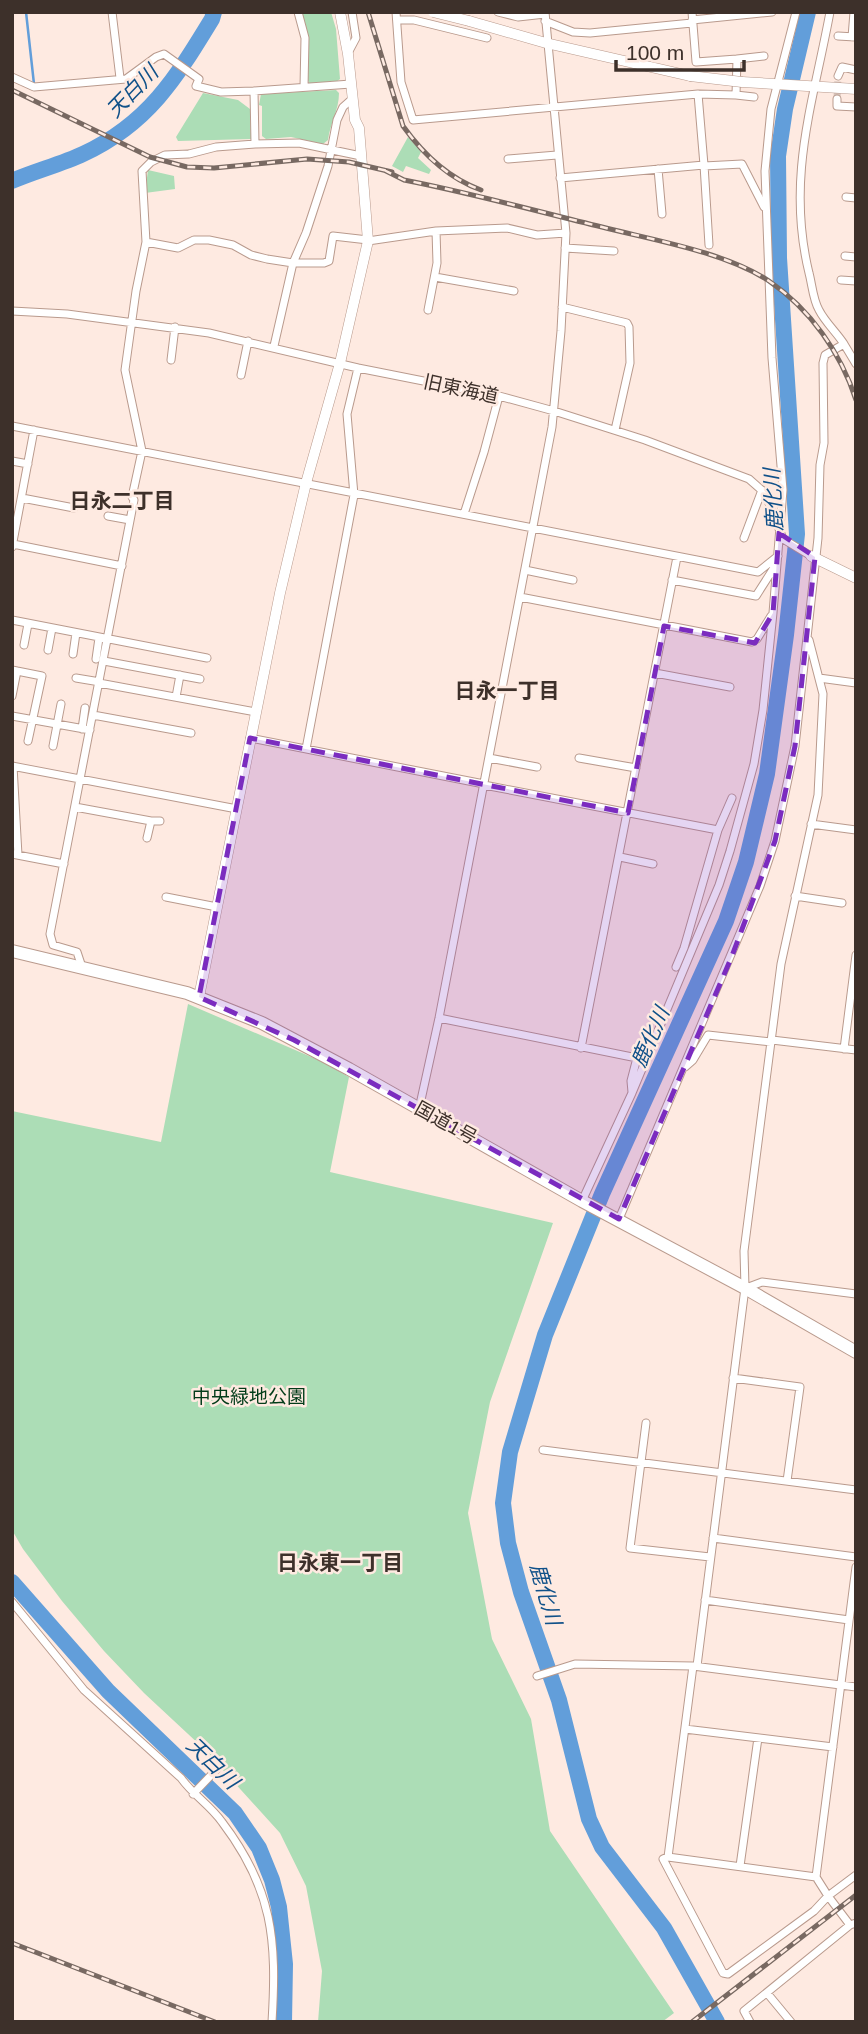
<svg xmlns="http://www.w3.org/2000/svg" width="868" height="2034" viewBox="0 0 868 2034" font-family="Helvetica,'Noto Sans JP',sans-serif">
<rect width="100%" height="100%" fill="#feeae1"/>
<path fill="#acddb6" d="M301 12H331L336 29 340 79 336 82 310 84 308 81V39Z
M336 90 339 93C339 110 330 123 328 140L323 144 291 137 266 139 262 136V106L259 105 261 94Z
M203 93 238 100 250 109 251 139 178 141 176 137Z
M408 137 421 152 418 158 431 170 429 174 406 166 403 172 392 166Z
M148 170 174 176 175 189 145 193Z
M188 1004 323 1062 349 1077 330 1172 553 1223 490 1402 468 1513 492 1639 531 1719 550 1831 674 2013 662 2022H318L322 1971 306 1886 280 1833 202 1747 144 1693 104 1651 62 1601 23 1549 12 1530V1111L161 1142Z"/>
<path fill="#629eda" d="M287 1959 289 2022H280Z"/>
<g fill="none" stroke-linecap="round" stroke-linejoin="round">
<path stroke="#629eda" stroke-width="2.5" d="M26 12 34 84"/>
<path stroke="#629eda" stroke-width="16" d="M12 181C35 171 62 164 83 154 148 124 176 78 212 19L214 12
M12 1582 108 1691 235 1813 259 1848 272 1880 279 1907 285 1964 284 2022
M717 2022 664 1928 602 1847 589 1819 559 1700 521 1592 508 1543 503 1503 510 1452 545 1335 602 1194 726 921 746 862 767 774 786 635 797 534 779 258 778 156 785 109 808 12"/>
<path stroke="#d7c5bc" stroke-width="7" stroke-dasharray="7 3.5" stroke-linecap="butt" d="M837 99 838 76"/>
<g stroke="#b99a8d" stroke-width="9">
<path id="street" d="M112 12 120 78
M298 12 305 38 304 87
M396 12 401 82 413 120 698 94 736 95 737 59 696 62 692 12
M498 12 518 17 545 14
M545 12 566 233
M397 20H414L487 38
M692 20 772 12
M545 21 573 32 590 33 692 23
M838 36 855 37
M852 37 854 12
M348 53 356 38 352 12
M737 59 764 56
M838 76 842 67 856 70
M12 77 34 87 126 79 156 57 164 54 199 79 196 86 221 92 254 91 255 144 299 143 361 156
M254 91 351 84
M736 95 754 97
M837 99V106L856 107
M508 159 557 155
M704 165 709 245
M704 166 742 164 764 207
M658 169 662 214
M560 178 704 165 698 94
M846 197 856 198
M368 241 436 231 507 228 537 235 566 233 561 331 552 427 439 1018 419 1109
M146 242 178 248 194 240H209L233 245 251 255 267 259 293 263H324L329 261 333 236 368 240
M565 248 614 251
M845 256 856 257
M435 277 514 291
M841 280 856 281
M562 307 627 323 629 327 630 363 615 430
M428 310 437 263 436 231
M12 311 67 314 209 333 358 368 499 396 554 411 645 440 749 479 765 493 783 539 811 556
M844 344 856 364
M274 346 293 263 306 233 328 166 337 120 343 107 352 99
M171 360 175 327
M241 375 248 341
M12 426 758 572 778 556
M12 461 28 464
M22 498 74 508
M464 514 484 452 499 396
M108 516 130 520
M744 538 762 490
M13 544 122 566
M12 547 34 430
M525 570 573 580
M672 580 756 596 777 563
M520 597 752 642 757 639 771 616
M12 620 207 658
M24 645 28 624
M48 650 52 628
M73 654 76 633
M96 659 99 638
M104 661 200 679
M12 670 42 676 28 741
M655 673 730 687
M76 678 100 682
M819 678 856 683
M99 683 256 712
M12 696 17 671
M176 697 180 675
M93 715 191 733
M12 716 90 730
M82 729 85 708
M250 738 484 784
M53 746 61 704
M306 749 354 495 347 414 358 368
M489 758 537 767
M579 758 636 768
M12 766 237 809
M13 766 18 855
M484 785 718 830
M75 807 151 821
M811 824 856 830
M147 838 151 821H160
M12 854 64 864
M620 857 653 864
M795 896 842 903
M166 897 217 907
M82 967 77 952 53 945 50 934 134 500 132 497 142 451 125 370 136 291 146 242 142 171 151 162 165 155 189 154 216 147 255 144
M676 967 684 948 718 830 732 798
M439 1018 637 1058 631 1081 632 1092
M772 1040 856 1050
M581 1048 677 557
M844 1049 856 955
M685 1067 693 1060 708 1035 771 1042
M582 1201 632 1093 719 885 730 851 754 764 763 710 773 613 783 490 772 358 765 171 771 109 796 12
M619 1219 760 886 775 841 795 746 818 538 820 465 824 443 823 363 825 355 844 344C837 333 825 322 819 310 813 300 812 284 809 273 786 178 813 104 830 12
M746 1288 762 1282 856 1294
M733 1378 800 1387 787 1481
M646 1423 630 1548 710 1557
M543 1450 856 1490
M713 1538 856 1557
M705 1600 849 1620
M12 1602 84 1690 181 1778C193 1795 210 1805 222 1822 273 1889 277 1940 272 2022
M693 1666 668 1857 816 1877 856 1567
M697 1666 745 1288 744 1251 781 964 818 795 823 694 809 640
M537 1676 575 1664 693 1666 856 1687
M685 1729 833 1747
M193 1794 218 1768 220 1762
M668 1857 663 1859 723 1973 728 1974 814 1911 828 1896 850 1925
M740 1866 758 1738
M816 1877 828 1896 856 1875
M767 1993 791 2022
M750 2022 744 2011 850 1925 856 1923"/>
</g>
<g stroke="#b99a8d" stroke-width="11">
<path id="secondary" d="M469 21 546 43 690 76
M742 82 856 89
M811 556 856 578
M199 997 280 593 306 483 340 363 368 241 359 128 355 120 348 54 340 12"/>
</g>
<g stroke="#b99a8d" stroke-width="14">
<path id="highway" d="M12 951 187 993 262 1023 349 1069 582 1201 745 1288 856 1352"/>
</g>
<use href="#street" stroke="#fff" stroke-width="7"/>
<use href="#secondary" stroke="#fff" stroke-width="10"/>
<use href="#highway" stroke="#fff" stroke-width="12"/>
<g stroke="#786962" stroke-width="5">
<path id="rail" d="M368 12 403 126C423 154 448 178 481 190
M12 90 150 157 187 167 214 168 307 159 349 162 392 172
M384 170 404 180C471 193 536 211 602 227 653 240 725 252 769 281 810 309 841 353 856 400
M12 1943 215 2022
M692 2022 856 1895"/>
</g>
<use href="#rail" stroke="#feeae1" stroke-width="2.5" stroke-dasharray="8" stroke-linecap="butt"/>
<g stroke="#b99a8d" stroke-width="11" stroke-linecap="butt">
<path id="secondary-bridge" d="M433 12 469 21
M690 76 742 82"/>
</g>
<use href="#secondary-bridge" stroke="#fff" stroke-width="10"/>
</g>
<path fill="#7b2cbf" fill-opacity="0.2" stroke="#7b2cbf" stroke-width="5" stroke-dasharray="14 9" stroke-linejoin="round" d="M779 533 815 557 795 746 775 841 732 956 619 1219 294 1040 199 997 250 738 628 813 664 626 755 643 773 613Z"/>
<g text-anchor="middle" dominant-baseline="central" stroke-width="5" stroke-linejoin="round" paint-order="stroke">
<g font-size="19" fill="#3d302a" stroke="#feeae1">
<text transform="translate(461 389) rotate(12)">旧東海道</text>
<text transform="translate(446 1123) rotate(29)">国道1号</text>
</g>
<g font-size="19" fill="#023c19" stroke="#feeae1">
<text x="249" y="1396">中央緑地公園</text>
</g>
<g font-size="21" font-style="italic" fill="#105189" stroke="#feeae1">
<text transform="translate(132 91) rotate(-46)">天白川</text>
<text transform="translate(773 500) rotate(-93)">鹿化川</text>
<text transform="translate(650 1037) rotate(-66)">鹿化川</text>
<text transform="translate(546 1594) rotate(74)">鹿化川</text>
<text transform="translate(213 1763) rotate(44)">天白川</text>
</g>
<g font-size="21" font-weight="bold" fill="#3d302a" stroke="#feeae1">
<text x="122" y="500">日永二丁目</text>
<text x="507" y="690">日永一丁目</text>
<text x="340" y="1562">日永東一丁目</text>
</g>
</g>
<rect width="868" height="2034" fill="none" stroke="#3d302a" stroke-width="28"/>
<path d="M616 60v10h128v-10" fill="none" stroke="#3d302a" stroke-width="3.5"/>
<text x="626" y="60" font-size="21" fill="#3d302a" stroke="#feeae1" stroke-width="5" paint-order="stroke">100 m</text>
</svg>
